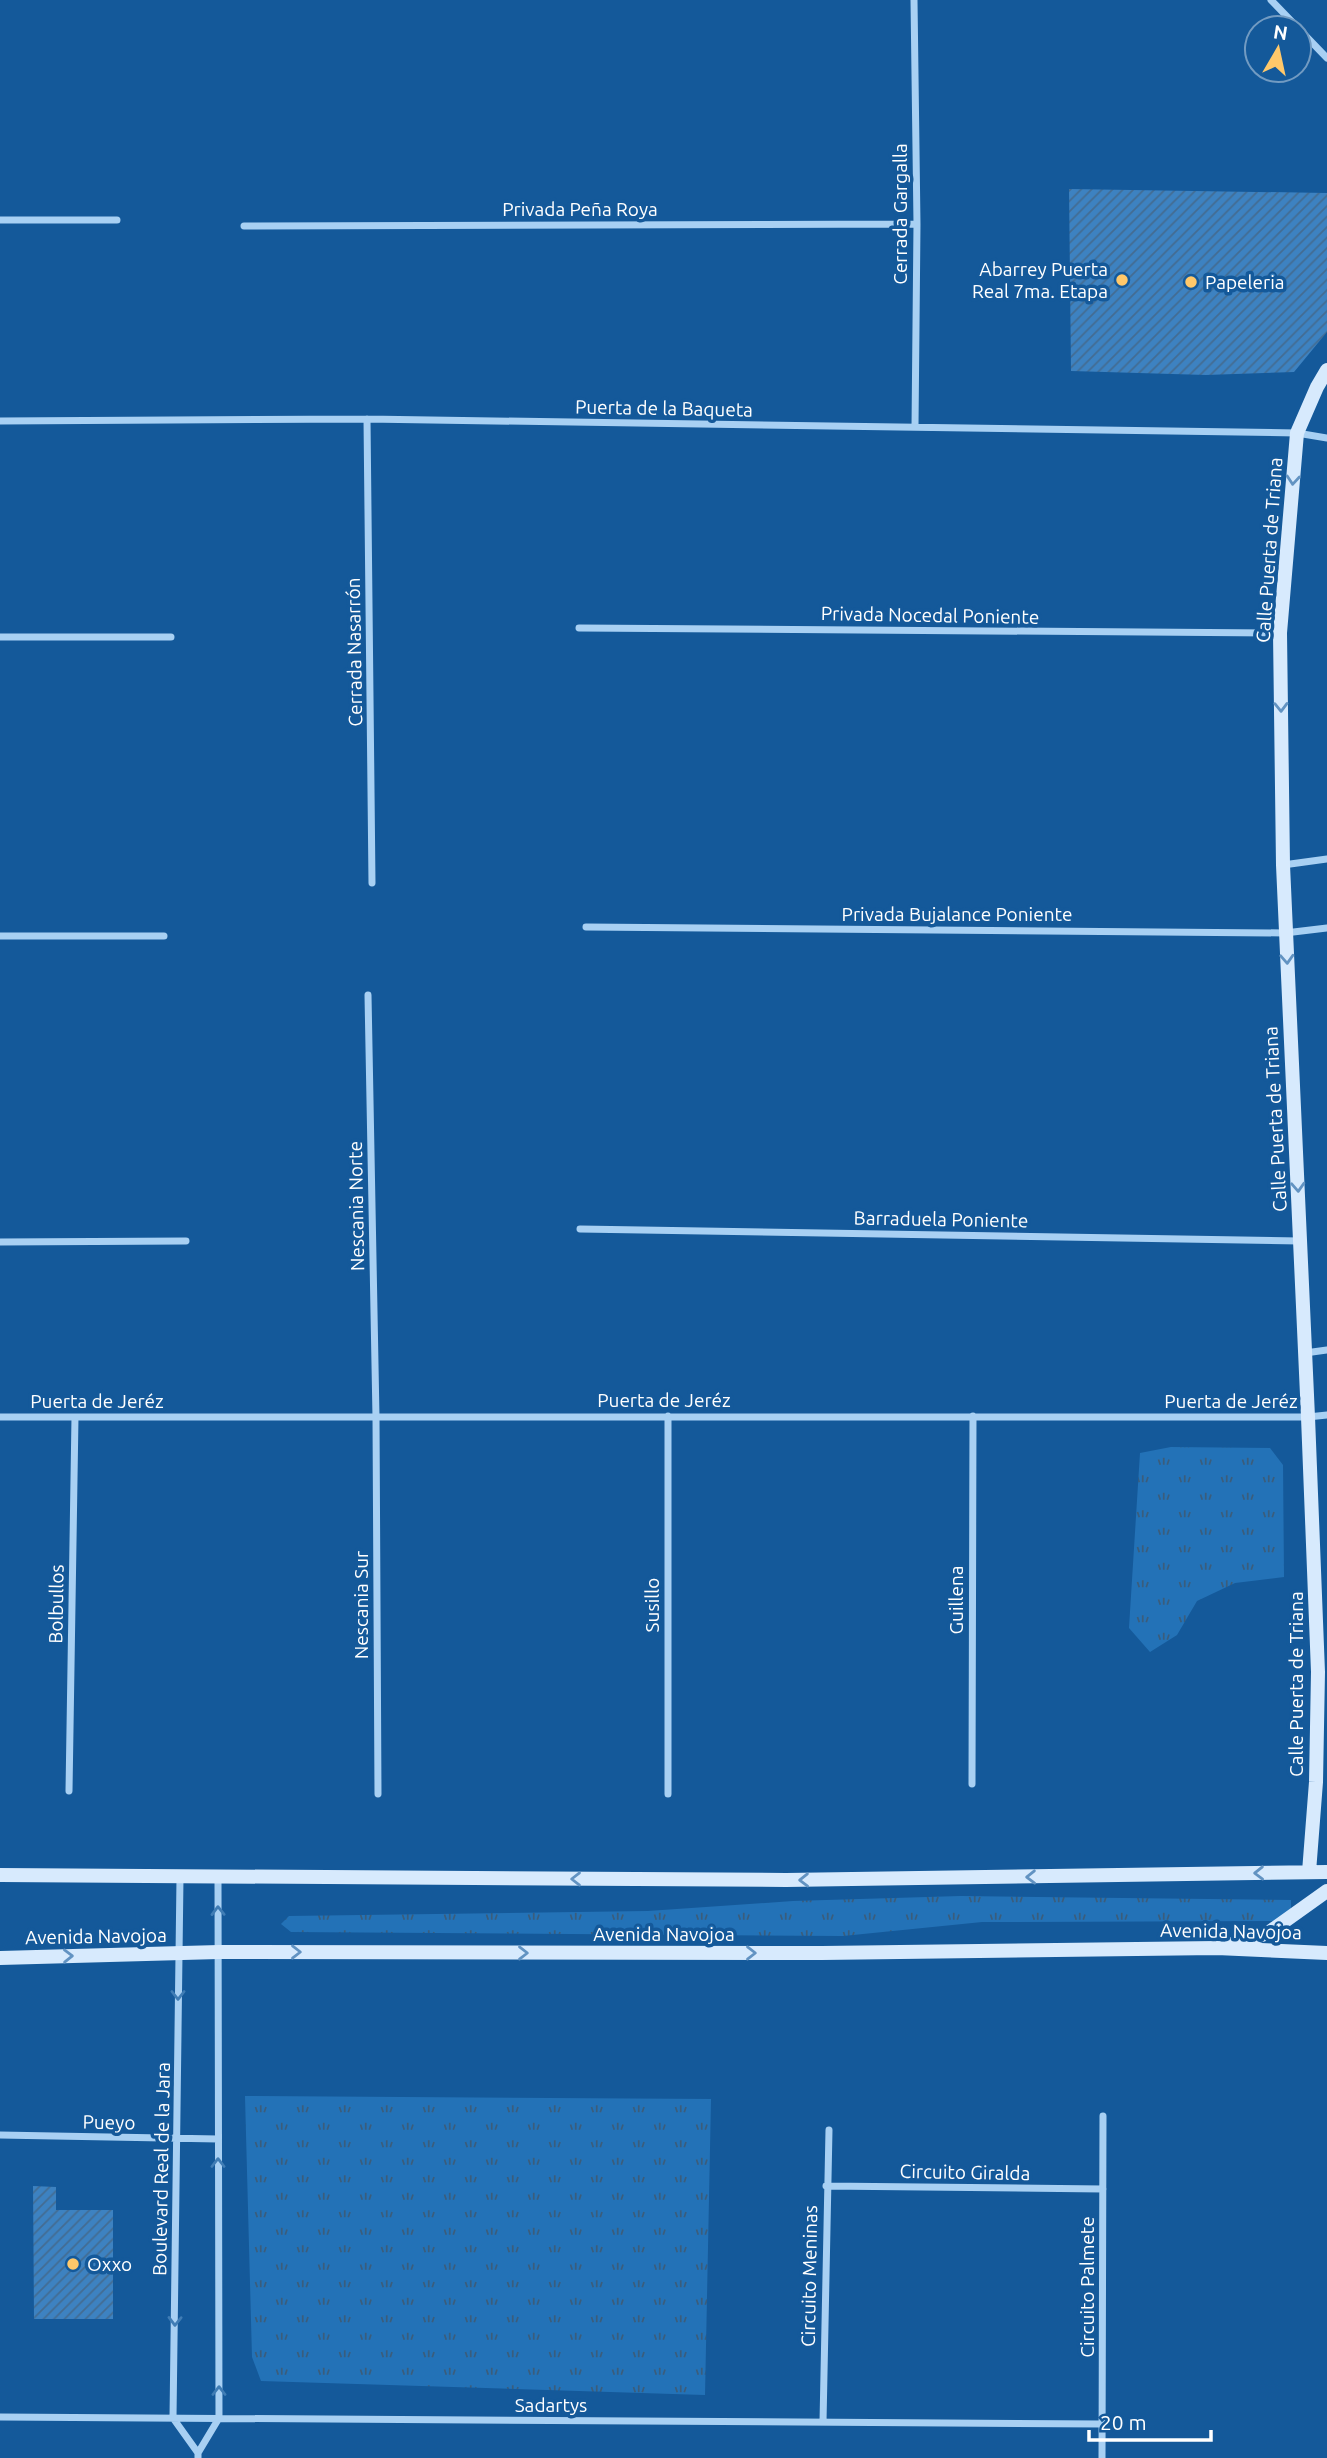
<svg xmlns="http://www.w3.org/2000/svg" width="1327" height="2458" viewBox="0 0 1327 2458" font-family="Ubuntu,sans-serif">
<defs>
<pattern id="grass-tufts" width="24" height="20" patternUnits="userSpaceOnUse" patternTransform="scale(1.75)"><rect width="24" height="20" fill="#2372b7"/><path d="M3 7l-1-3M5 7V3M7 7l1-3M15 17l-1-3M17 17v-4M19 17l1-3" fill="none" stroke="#3a5d7c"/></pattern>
<pattern id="building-hatch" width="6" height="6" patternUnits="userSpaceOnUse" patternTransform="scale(1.75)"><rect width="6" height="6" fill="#3d82c1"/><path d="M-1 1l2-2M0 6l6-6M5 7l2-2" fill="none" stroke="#436c92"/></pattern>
</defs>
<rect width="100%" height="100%" fill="#14599a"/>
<path fill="url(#grass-tufts)" d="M1171 1447 1270 1448 1283 1465 1284 1577 1235 1583 1197 1601 1177 1635 1150 1652 1129 1628 1140 1453Z
M961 1896 1291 1900V1910L1282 1921 982 1922 843 1936 291 1932 281 1924 289 1916 648 1911 793 1901Z
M245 2096 711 2099 705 2395 261 2381 252 2357Z"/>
<path fill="url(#building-hatch)" d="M1069 189 1327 193V332L1294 372 1206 375 1071 371Z
M33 2186 56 2187V2210H113V2319H34Z"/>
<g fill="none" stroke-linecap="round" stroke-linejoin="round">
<path stroke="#a8d0f3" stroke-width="7" d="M914 0 917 224 915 427
M1271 0 1298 28
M1299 29 1327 58
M0 220H117
M244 226 917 224
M367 419 372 883
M0 421 367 419 1297 433 1327 438
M579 628 1280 633
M0 637H171
M1283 865 1327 859
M586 927 1285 933 1327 928
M0 936H164
M368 995 376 1417 378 1794
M580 1229 1300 1241
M0 1242 186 1241
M1305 1353 1327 1350
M668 1416V1794
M0 1417H1308L1327 1415
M972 1784 973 1416
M69 1791 75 1417
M180 1878 173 2418 198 2453
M0 2135 218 2139
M826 2186 1103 2189
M0 2417 1102 2424
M823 2422 829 2130
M198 2458V2453L219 2418 218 1878
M1102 2458 1103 2116"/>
<path stroke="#d7eafd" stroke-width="14" d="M1309 1872 1316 1782 1318 1672 1308 1417 1283 865 1280 633 1297 433 1317 387 1327 370
M0 1875 786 1880 1327 1872
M1232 1944 1268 1933 1327 1891
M0 1958 219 1952 822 1953 1217 1948 1327 1953"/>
</g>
<defs><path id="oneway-chevron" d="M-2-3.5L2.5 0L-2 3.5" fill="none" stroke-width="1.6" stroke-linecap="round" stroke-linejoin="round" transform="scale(1.75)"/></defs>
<g stroke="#6293c2">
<use href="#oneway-chevron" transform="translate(1293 480) rotate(95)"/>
<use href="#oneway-chevron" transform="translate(1281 707) rotate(89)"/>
<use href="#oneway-chevron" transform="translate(1287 959) rotate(87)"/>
<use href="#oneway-chevron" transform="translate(1298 1187) rotate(87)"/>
<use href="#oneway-chevron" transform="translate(1259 1873) rotate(179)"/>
<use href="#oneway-chevron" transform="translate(1031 1877) rotate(179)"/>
<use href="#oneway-chevron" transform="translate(576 1879) rotate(-180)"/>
<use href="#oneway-chevron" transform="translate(804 1880) rotate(179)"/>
<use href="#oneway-chevron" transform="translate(296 1952)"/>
<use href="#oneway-chevron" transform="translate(523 1953)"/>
<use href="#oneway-chevron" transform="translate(751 1953)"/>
<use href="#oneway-chevron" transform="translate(68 1956) rotate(-1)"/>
</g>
<g stroke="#407db5">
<use href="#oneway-chevron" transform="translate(218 1911) rotate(-91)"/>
<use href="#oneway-chevron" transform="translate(178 1995) rotate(90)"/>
<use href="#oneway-chevron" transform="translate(218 2163) rotate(-90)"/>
<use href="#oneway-chevron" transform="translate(175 2321) rotate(91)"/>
<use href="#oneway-chevron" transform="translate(219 2391) rotate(-90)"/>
</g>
<g fill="#ffc86a" stroke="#14599a" stroke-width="2.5">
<circle cx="1122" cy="280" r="7"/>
<circle cx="1191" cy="282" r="7"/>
<circle cx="73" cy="2264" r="7"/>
</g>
<g text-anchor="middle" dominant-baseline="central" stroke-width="7" stroke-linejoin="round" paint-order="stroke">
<g font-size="19" fill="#fff" stroke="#14599a">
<text x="580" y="209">Privada Peña Roya</text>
<text transform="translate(900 214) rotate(-90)">Cerrada Gargalla</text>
<text transform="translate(664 408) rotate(1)">Puerta de la Baqueta</text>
<text transform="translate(1269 550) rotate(-86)">Calle Puerta de Triana</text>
<text transform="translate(930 615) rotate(1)">Privada Nocedal Poniente</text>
<text transform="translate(354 652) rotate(-91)">Cerrada Nasarrón</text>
<text x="957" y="914">Privada Bujalance Poniente</text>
<text transform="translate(1275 1119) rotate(-93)">Calle Puerta de Triana</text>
<text transform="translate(356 1206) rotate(-91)">Nescania Norte</text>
<text transform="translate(941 1219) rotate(1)">Barraduela Poniente</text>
<text x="664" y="1400">Puerta de Jeréz</text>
<text x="97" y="1401">Puerta de Jeréz</text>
<text x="1231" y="1401">Puerta de Jeréz</text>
<text transform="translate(956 1600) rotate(-90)">Guillena</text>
<text transform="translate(56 1604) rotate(-89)">Bolbullos</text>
<text transform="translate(361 1605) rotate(-90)">Nescania Sur</text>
<text transform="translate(652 1605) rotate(-90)">Susillo</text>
<text transform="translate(1296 1684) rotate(-90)">Calle Puerta de Triana</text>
<text transform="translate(1231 1931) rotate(1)">Avenida Navojoa</text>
<text x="664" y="1934">Avenida Navojoa</text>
<text transform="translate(96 1936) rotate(-1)">Avenida Navojoa</text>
<text transform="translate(109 2122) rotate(1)">Pueyo</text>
<text transform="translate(161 2169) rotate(-89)">Boulevard Real de la Jara</text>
<text transform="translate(965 2172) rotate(1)">Circuito Giralda</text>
<text transform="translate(809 2276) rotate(-89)">Circuito Meninas</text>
<text transform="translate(1087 2287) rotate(-90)">Circuito Palmete</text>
<text x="551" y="2405">Sadartys</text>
</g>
<g font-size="19" fill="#fff" stroke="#14599a" text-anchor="start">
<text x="1108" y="269" text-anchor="end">Abarrey Puerta<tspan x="1108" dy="22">Real 7ma. Etapa</tspan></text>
<text x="1205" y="282">Papeleria</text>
<text x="87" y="2264">Oxxo</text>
</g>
</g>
<g transform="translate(1278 49) rotate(9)"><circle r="33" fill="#14599a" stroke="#729bc2" stroke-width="2"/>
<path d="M0-5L12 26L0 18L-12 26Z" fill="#ffc86a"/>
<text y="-10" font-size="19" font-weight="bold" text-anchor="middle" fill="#ffffff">N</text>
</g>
<path d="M1089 2430v10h122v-10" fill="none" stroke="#ffffff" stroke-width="3.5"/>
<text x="1100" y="2430" font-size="21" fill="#ffffff" stroke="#14599a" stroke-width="5" paint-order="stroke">20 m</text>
</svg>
